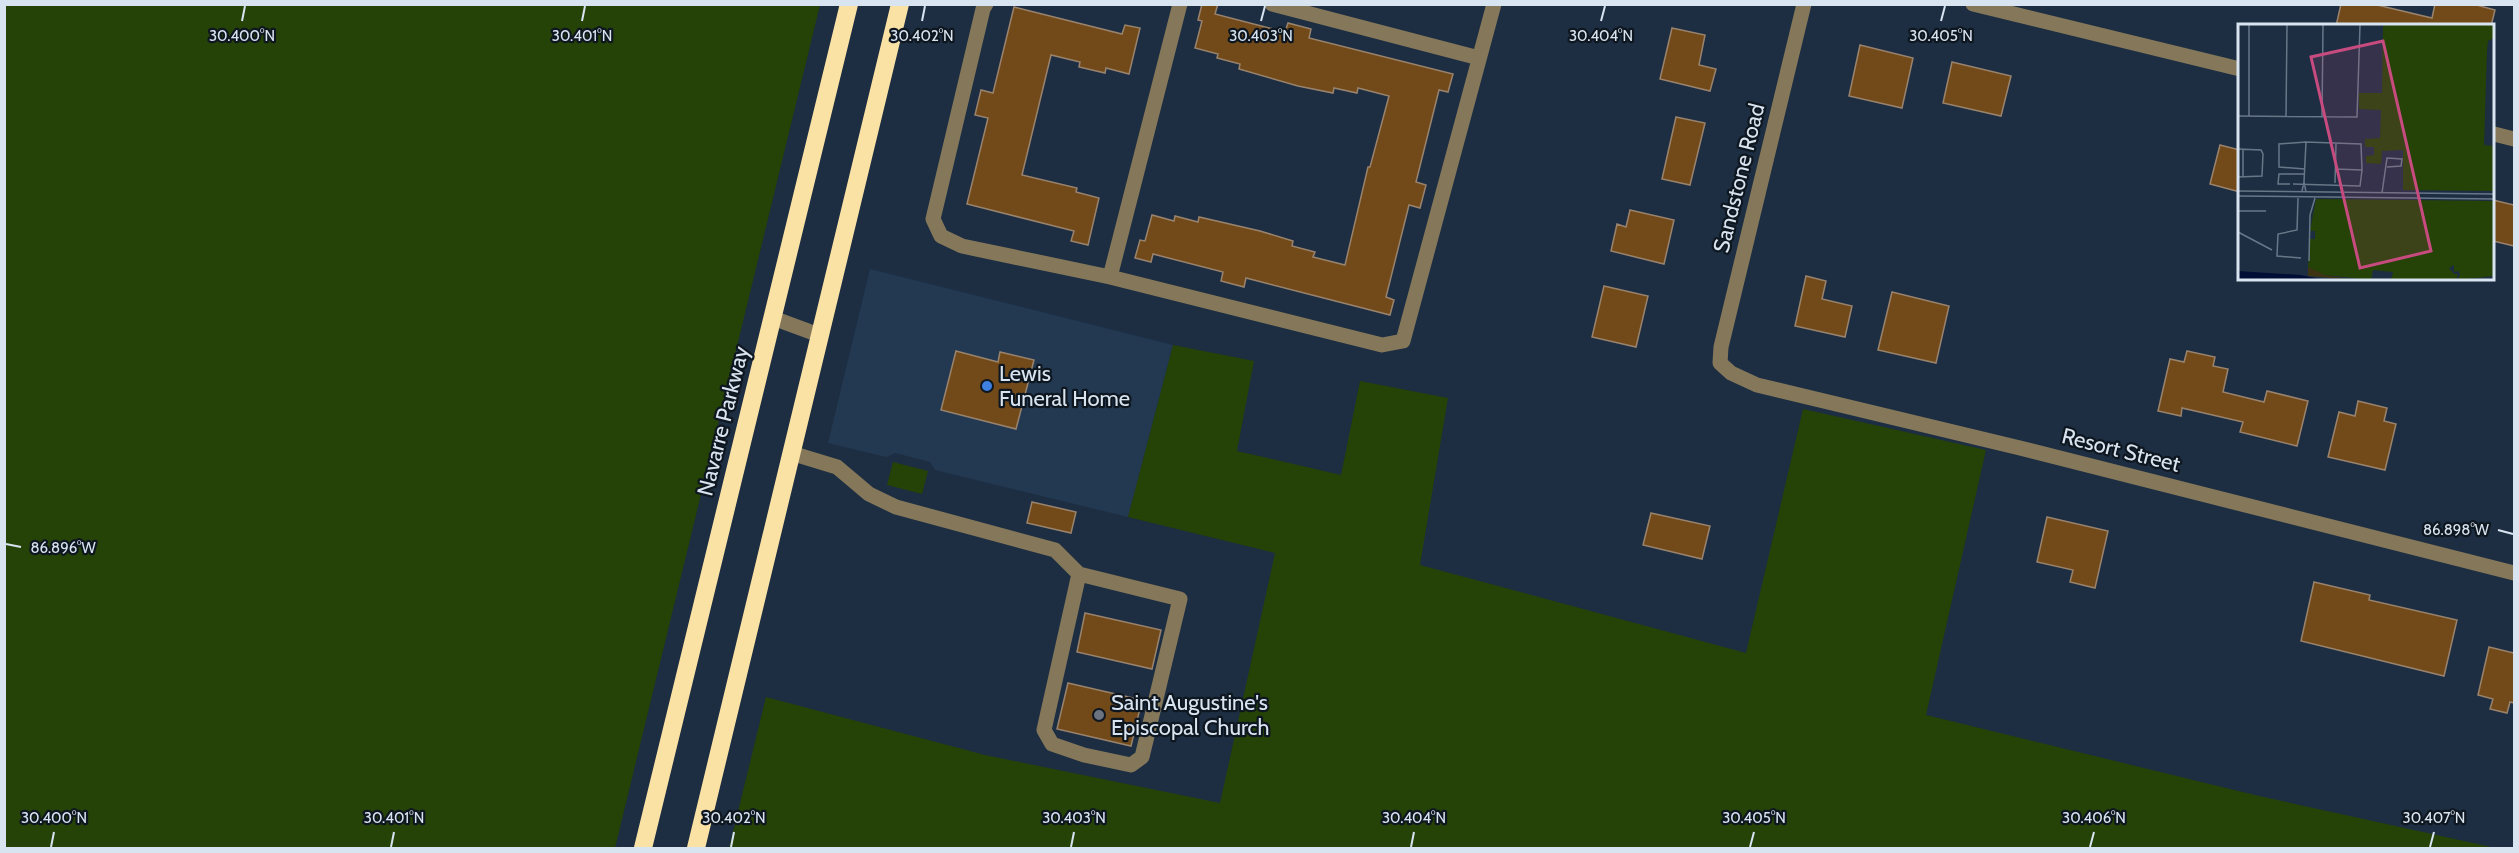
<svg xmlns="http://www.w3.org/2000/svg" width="2519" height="853" viewBox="0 0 2519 853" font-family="Cabin,sans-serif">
<rect width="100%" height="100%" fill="#1d2e42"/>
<path fill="#223951" d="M870 269 1173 345 1128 517 935 470 930 462 895 453 886 457 828 443Z"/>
<path fill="#254207" d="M5 4 820 5 615 848H5Z
M1173 345 1254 361 1237 451 1341 475 1360 381 1448 398 1420 565 1746 653 1803 409 1986 450 1926 715 2259 796 2496 848H729L766 697 985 755 1220 803 1275 553 1128 517Z
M893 462 928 471 922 494 887 485Z"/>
<path fill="#724a1a" stroke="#99836d" stroke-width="1.5" d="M1202 4H1218L1215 14 1285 32 1288 23 1311 29 1309 38 1453 74 1448 92 1439 90 1416 182 1426 185 1420 208 1409 205 1386 297 1394 300 1390 315 1246 278 1244 287 1221 281 1223 272 1153 254 1151 262 1135 258 1140 240 1145 241 1152 215 1174 221 1175 216 1198 222 1199 217 1260 231 1293 241 1292 246 1315 252 1313 257 1345 265 1368 167H1370L1389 96 1358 88 1357 93 1334 88 1333 93 1298 86 1239 69 1240 64 1217 58 1218 54 1195 48 1202 21 1198 20Z
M2341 4H2373L2432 18 2435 4H2473L2495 10 2491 26H2336Z
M1014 7 1122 34 1125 25 1140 28 1129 74 1106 68 1105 73 1079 67 1080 62 1051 55 1022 175 1077 188 1076 192 1099 198 1088 245 1071 241 1074 231 967 204 988 118 975 115 981 90 993 93Z
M1672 28 1705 35 1699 65 1716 69 1710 91 1660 79Z
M1860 45 1913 58 1902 108 1849 96Z
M1952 62 2011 76 2001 116 1943 103Z
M1676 117 1705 123 1690 185 1662 179Z
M2220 145 2240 150V192L2210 184Z
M2493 200 2514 205V246L2493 241Z
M1630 210 1674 220 1664 264 1611 251 1617 224 1626 227Z
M1806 276 1826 281 1822 299 1852 306 1845 337 1795 326Z
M1604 286 1648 296 1636 347 1592 337Z
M1892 292 1949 306 1936 363 1878 350Z
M956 351 998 362 1000 352 1034 360 1016 429 941 410Z
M2187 351 2215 357 2213 366 2228 369 2223 392 2264 402 2267 391 2308 401 2297 446 2240 432 2243 422 2182 408 2181 416 2158 411 2170 359 2184 362Z
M2358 401 2387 408 2384 421 2396 424 2385 470 2328 457 2339 412 2355 416Z
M1032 502 1076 512 1071 533 1027 523Z
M1651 513 1710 526 1702 559 1643 545Z
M2047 517 2108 531 2095 588 2070 582 2073 570 2037 562Z
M2314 582 2370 595 2369 600 2457 620 2444 676 2301 641Z
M1085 613 1161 630 1152 669 1077 652Z
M2489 647 2514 653V703L2510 702 2507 713 2490 709 2493 699 2478 695Z
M1068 683 1142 700 1131 746 1057 729Z"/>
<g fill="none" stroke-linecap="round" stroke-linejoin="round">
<path stroke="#85785a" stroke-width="15" d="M986 4 983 9 933 219 941 236 962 246 1110 277
M1180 4 1110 277 1382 345 1403 341 1494 4
M1272 4 1479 58
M1804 4 1721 347 1720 363 1731 373 1757 385 2020 448 2514 573
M1973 4 2240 69
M2494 134 2514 139
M773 318 819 335
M791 453 837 467 869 494 896 507 1055 550 1079 574 1180 599 1142 757 1131 765 1084 755 1052 744 1044 730 1079 574"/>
<path stroke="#fae1a4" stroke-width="18" d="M643 848 849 4
M696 848 900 4"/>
</g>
<path fill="none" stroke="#d9e4f1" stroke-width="2" d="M242 21 245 6M582 21 585 6M922 21 925 6M1261 21 1265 6M1601 21 1605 6M1941 21 1945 6M2498 530 2513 534M6 544 21 547M51 847 54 832M391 847 394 832M731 847 734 832M1071 847 1074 832M1411 847 1414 832M1750 847 1754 832M2090 847 2094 832M2430 847 2434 832"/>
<circle fill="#3f7fe0" stroke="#0e161f" stroke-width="2" cx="987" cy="386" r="6"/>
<circle fill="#6b7280" stroke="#0e161f" stroke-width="2" cx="1099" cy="715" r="6"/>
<g text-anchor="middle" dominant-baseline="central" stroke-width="4.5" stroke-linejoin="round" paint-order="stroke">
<g font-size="22" fill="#d9e4f1" stroke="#0e161f">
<text transform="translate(1739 178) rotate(-76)">Sandstone Road</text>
<text transform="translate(723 421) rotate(-76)">Navarre Parkway</text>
<text transform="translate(2121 450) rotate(14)">Resort Street</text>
</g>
<g font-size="22" fill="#d9e4f1" stroke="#0e161f" text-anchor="start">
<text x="999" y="373">Lewis<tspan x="999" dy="25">Funeral Home</tspan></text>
<text x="1111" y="702">Saint Augustine's<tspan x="1111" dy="25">Episcopal Church</tspan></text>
</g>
</g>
<g transform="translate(2238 24)">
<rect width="256" height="256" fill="#1d2e42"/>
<path d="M145 1H256V14L250 17 249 26 246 121 256 122V167L165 166V126L144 127 143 140 128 139V132L136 131V123H127V115L142 114 143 86 121 85V69H144ZM78 175 256 177V252L219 256 222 251 221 247 216 248V241L211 244 216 250H220L218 256H153L155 248 135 246 133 256 86 251 70 243 72 215H77V207H72Z" fill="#254207"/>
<path d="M70 243 87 251 116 256 70 252Z" fill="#3d3414"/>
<path d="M0 247 63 251 87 256H0Z" fill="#000e35"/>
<path fill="none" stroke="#687788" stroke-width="1.5" d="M0 92 119 93 122 1M11 92V1M48 93 49 1M84 93 85 1M0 125 23 126 25 130 24 152 0 153M67 145 41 143V120L68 118M5 153V125M66 158 68 118 123 120 124 146 97 145M97 159 98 119M52 160H40L41 150H67M55 160 122 162 124 146M0 167 257 170M64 167 66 158 68 168M144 169 149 134 164 135 163 142 149 143M0 172 257 175M60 174 59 206 40 210 39 232 63 234M0 187H28M0 208 34 226M71 237 72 191 77 174"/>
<path fill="#c84b80" fill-opacity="0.15" stroke="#c84b80" stroke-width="3" d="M145 17 193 227 122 244 73 33Z"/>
<rect width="256" height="256" fill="none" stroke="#d9e4f1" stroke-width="3"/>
</g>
<g font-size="15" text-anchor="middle" fill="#d9e4f1" stroke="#0e161f" stroke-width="4.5" stroke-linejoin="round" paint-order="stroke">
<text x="242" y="41">30.400°N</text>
<text x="582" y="41">30.401°N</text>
<text x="922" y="41">30.402°N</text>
<text x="1261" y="41">30.403°N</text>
<text x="1601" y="41">30.404°N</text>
<text x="1941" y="41">30.405°N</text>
<text x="2456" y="535">86.898°W</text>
<text x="63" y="553">86.896°W</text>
<text x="54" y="823">30.400°N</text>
<text x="394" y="823">30.401°N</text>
<text x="734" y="823">30.402°N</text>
<text x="1074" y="823">30.403°N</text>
<text x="1414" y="823">30.404°N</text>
<text x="1754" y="823">30.405°N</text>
<text x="2094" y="823">30.406°N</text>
<text x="2434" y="823">30.407°N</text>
</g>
<rect width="2519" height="853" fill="none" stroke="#d9e4f1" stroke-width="12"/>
</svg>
